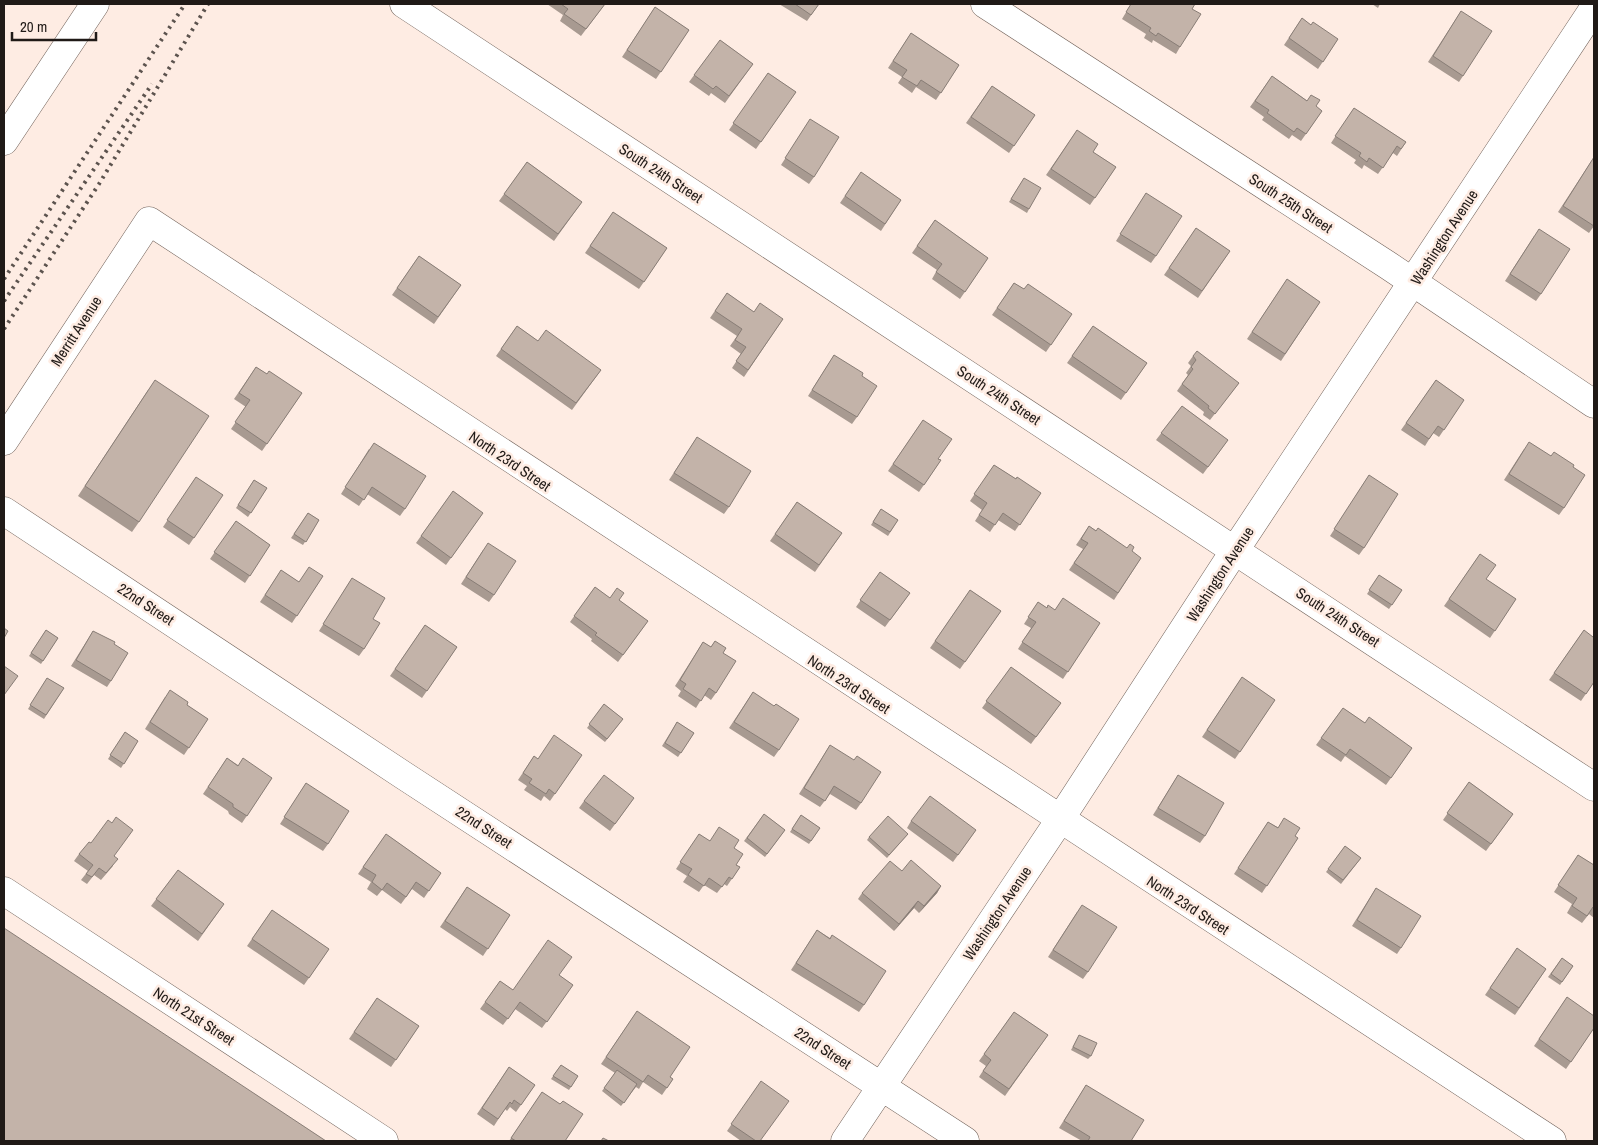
<svg xmlns="http://www.w3.org/2000/svg" width="1598" height="1145" viewBox="0 0 1598 1145" font-family="'Archivo Narrow',sans-serif">
<rect width="100%" height="100%" fill="#feece3"/>
<g fill="none" stroke-linecap="round" stroke-linejoin="round">
<g stroke="#71625a" stroke-width="29">
<path id="minor" d="M404 4 1594 787
M985 4 1389 266 1594 404
M4 141 95 4
M4 441 149 221C615 531 1083 837 1552 1141
M4 511 403 775 965 1141
M4 891 384 1141
M845 1141 1059 821 1235 550 1594 8"/>
</g>
<use href="#minor" stroke="#fff" stroke-width="28"/>
<path stroke="#5c534e" stroke-width="4" stroke-dasharray="2.5 5" stroke-linecap="butt" d="M4 279 185 4
M4 301 152 84
M4 329 99 184 208 4"/>
</g>
<path fill="#a89a91" d="M547 4H605L581 36 560 21 563 15Z
M779 4H819L807 21Z
M1131 4H1195L1192 9 1180 47 1176 54 1153 40 1152 43 1144 38 1146 34 1122 19Z
M1372 4H1380L1378 8Z
M655 7 689 30 656 79 622 57Z
M1461 11 1463 76 1459 82 1428 62Z
M1302 18 1311 25 1338 39 1318 69 1284 45Z
M911 33 959 65 936 100 916 87 912 93 898 83 902 77 888 68Z
M720 40 753 64 725 103 711 93 709 96 689 82Z
M768 73 796 92 756 149 729 130Z
M1272 76 1322 111 1301 141 1292 135 1289 139 1262 120 1264 117 1250 107Z
M992 86 1035 115 1009 153 966 123Z
M1354 108 1406 142 1397 156 1393 153 1378 174 1364 165 1362 169 1354 163 1356 160 1331 143Z
M806 126 814 177 809 184 781 165Z
M1077 130 1093 152 1116 167 1090 205 1046 175Z
M1594 157V226L1589 233 1558 212Z
M527 162 582 202 554 241 499 201Z
M861 172 901 200 881 231 840 203Z
M1024 178 1029 209 1027 213 1009 202Z
M1146 193 1156 256 1151 263 1116 241Z
M613 212 667 248 639 289 585 253Z
M935 220 988 258 960 299 932 279 937 270 912 253Z
M1196 228 1230 251 1198 298 1164 275Z
M1534 236 1541 294 1536 301 1505 281Z
M419 256 461 285 434 324 392 295Z
M1287 279 1320 302 1281 361 1247 339Z
M1014 283 1024 289 1072 314 1046 352 992 315Z
M727 293 754 312 783 319 744 377 732 368 741 354 730 346 737 336 710 318Z
M517 326 538 341 601 370 572 410 496 356Z
M1093 326 1147 363 1121 400 1067 363Z
M834 355 862 376 857 417 852 424 808 396Z
M1193 356 1239 383 1210 420 1203 415 1204 412 1177 391 1188 375 1186 373 1191 366 1188 363Z
M256 367 267 374 302 393 262 451 231 429 246 407 234 399Z
M1436 380 1464 400 1439 437 1433 433 1425 446 1401 430Z
M148 390 139 522 132 532 78 496Z
M1182 406 1228 440 1203 474 1156 440Z
M923 420 938 459 941 460 919 492 888 471Z
M697 437 729 507 724 514 669 480Z
M369 449 405 509 400 516 367 494 359 506 341 494Z
M1524 449 1551 456 1573 467 1564 508 1559 515 1504 480Z
M994 465 1016 479 1041 493 1015 531 998 520 990 532 975 521 982 510 970 501Z
M1369 475 1364 548 1359 555 1330 536Z
M196 477 223 495 189 545 163 527Z
M254 480 267 488 248 517 236 508Z
M453 491 483 513 446 565 416 543Z
M797 502 842 533 815 572 770 541Z
M881 509 898 520 888 536 871 525Z
M308 513 319 520 303 545 291 538Z
M236 521 270 545 245 583 210 559Z
M1089 526 1141 558 1114 600 1069 570 1083 549 1076 545Z
M483 550 494 595 489 602 461 584Z
M1480 554 1486 579 1516 599 1490 638 1444 606Z
M281 570 299 582 323 576 292 623 260 602Z
M880 572 910 593 885 627 856 607Z
M1379 575 1402 590 1389 609 1367 594Z
M352 578 373 619 364 649 359 656 319 631Z
M595 587 610 598 619 600 648 621 618 662 591 641 592 639 570 622Z
M970 590 1001 611 960 669 930 648Z
M1038 602 1047 608 1100 623 1063 679 1018 649 1031 628 1024 624Z
M425 625 457 647 422 698 390 676Z
M46 630 58 638 41 664 29 656Z
M1584 630 1594 682 1581 701 1549 680Z
M93 631 114 644 111 681 107 687 71 666Z
M715 641 723 653 716 693 711 700 704 695 696 708 678 696 681 691 675 686 703 642 711 647Z
M1011 667 1061 703 1031 744 982 708Z
M1242 677 1275 700 1235 759 1202 737Z
M47 678 64 688 44 719 28 709Z
M753 692 779 750 774 757 729 728Z
M165 697 187 705 208 719 184 755 145 729Z
M604 704 623 719 605 742 587 728Z
M1343 708 1365 723 1412 748 1386 785 1345 756 1341 762 1316 745Z
M677 722 694 733 678 757 662 746Z
M125 732 138 741 121 768 108 759Z
M830 745 861 803 856 810 830 794 820 807 799 794Z
M582 755 550 801 544 796 541 801 524 790 527 786 518 780 534 756 538 759Z
M227 758 238 765 272 778 242 823 229 814 228 811 203 794Z
M1178 775 1205 836 1200 843 1153 815Z
M1469 782 1513 814 1486 851 1443 820Z
M306 783 328 844 323 851 280 824Z
M634 798 610 831 579 808 584 801Z
M764 814 785 830 765 857 744 841Z
M801 815 820 828 809 844 790 832Z
M911 821 976 830 953 862 907 828Z
M1268 822 1298 838 1262 893 1234 874Z
M386 834 441 873 424 898 412 889 401 904 382 890 377 896 367 889 371 882 358 874Z
M699 834 709 841 734 848 736 865 740 867 727 886 724 884 717 893 704 885 699 892 683 882 687 876 676 869Z
M908 834 887 858 867 840 869 837Z
M1345 846 1361 858 1341 884 1326 872Z
M79 854 114 856 113 866 101 880 94 875 87 884 81 880 88 871 74 861Z
M1578 855 1594 865V918L1589 914 1582 923 1567 913 1572 904 1554 892Z
M178 870 224 904 198 941 151 906Z
M902 871 941 886 937 893 919 913 914 908 894 931 858 899 862 893Z
M467 887 510 915 483 956 440 927Z
M1376 888 1401 948 1397 954 1352 926Z
M272 910 329 949 304 985 247 946Z
M1077 912 1088 972 1083 979 1048 957Z
M817 930 830 938 832 935 864 1005 859 1012 791 970Z
M1517 948 1546 969 1515 1015 1485 995Z
M1562 958 1573 966 1560 985 1548 977Z
M559 975 573 985 542 1028 515 1009 503 1025 480 1009 500 981 513 990Z
M1567 997 1594 1028 1566 1069 1534 1046Z
M377 998 419 1026 391 1067 349 1039Z
M637 1011 670 1077 673 1079 662 1095 643 1082 639 1089 636 1087 621 1106 602 1091 615 1073 601 1064Z
M1014 1012 1048 1035 1005 1096 979 1077 986 1066 979 1061Z
M1079 1035 1091 1056 1088 1059 1071 1050Z
M561 1065 578 1076 569 1090 551 1079Z
M509 1067 535 1085 516 1112 510 1107 507 1111 505 1109 494 1126 477 1114Z
M761 1081 760 1141H741L727 1131Z
M1086 1085 1131 1141H1082L1059 1128Z
M542 1092 560 1104 565 1141H509Z"/>
<path fill="#887d76" d="M941 886 937 893 919 913 924 906Z
M918 901 914 908 894 931 899 924Z"/>
<path fill="#c3b3a9" stroke="#887d76" d="M561 4H605L586 29 564 14 568 9Z
M795 4H819L811 15Z
M1131 4H1195L1192 9 1201 14 1180 47 1158 33 1156 36 1149 31 1151 28 1126 12Z
M655 7 689 30 661 72 627 50Z
M1461 11 1492 31 1463 76 1433 56Z
M1302 18 1311 25 1313 22 1338 39 1323 62 1289 38Z
M911 33 959 65 941 93 921 80 917 86 902 77 907 70 893 61Z
M720 40 753 64 729 96 716 86 713 89 694 75Z
M768 73 796 92 761 142 733 123Z
M1272 76 1307 101 1311 95 1320 100 1316 106 1322 111 1306 134 1297 128 1294 132 1267 113 1269 110 1255 101Z
M992 86 1035 115 1014 146 971 117Z
M1354 108 1406 142 1401 149 1397 146 1383 168 1369 158 1367 162 1359 156 1361 153 1335 136Z
M810 119 839 137 814 177 785 158Z
M1077 130 1098 144 1093 152 1116 167 1095 198 1051 169Z
M1594 157V226L1563 206Z
M527 162 582 202 558 234 504 194Z
M861 172 901 200 885 224 845 196Z
M1024 178 1041 188 1029 209 1011 199Z
M1146 193 1182 216 1156 256 1120 234Z
M613 212 667 248 644 282 590 246Z
M935 220 988 258 965 292 936 272 942 264 917 246Z
M1196 228 1230 251 1202 291 1169 268Z
M1539 229 1570 249 1541 294 1510 274Z
M419 256 461 285 438 317 397 288Z
M1287 279 1320 302 1285 354 1252 332Z
M1014 283 1024 289 1028 284 1072 314 1051 345 997 308Z
M727 293 754 312 760 303 783 319 748 370 736 361 746 347 735 340 742 329 715 311Z
M517 326 538 341 546 330 601 370 576 403 501 349Z
M1093 326 1147 363 1126 393 1072 356Z
M1197 351 1239 383 1215 414 1208 408 1209 406 1182 384 1193 369 1191 367 1196 360 1193 356Z
M834 355 863 373 862 376 877 386 857 417 812 390Z
M256 367 267 374 269 371 302 393 267 444 235 422 250 400 239 393Z
M155 380 209 416 139 522 85 486Z
M1436 380 1464 400 1444 430 1438 426 1429 439 1406 423Z
M1182 406 1228 440 1208 467 1161 433Z
M923 420 952 439 938 459 941 460 924 485 893 464Z
M697 437 751 471 729 507 674 473Z
M1529 442 1551 456 1554 452 1574 465 1573 467 1585 475 1564 508 1509 474Z
M374 443 426 476 405 509 372 487 364 500 345 487Z
M994 465 1016 479 1017 477 1041 493 1020 525 1003 513 995 525 979 515 987 503 974 494Z
M1369 475 1398 494 1364 548 1334 529Z
M196 477 223 495 194 538 167 520Z
M254 480 267 488 251 513 238 505Z
M453 491 483 513 451 558 421 536Z
M797 502 842 533 819 565 775 534Z
M881 509 898 520 890 532 873 522Z
M308 513 319 520 306 542 294 534Z
M236 521 270 545 250 576 214 552Z
M1089 526 1096 531 1098 528 1127 548 1130 544 1134 547 1132 551 1141 558 1118 593 1074 563 1088 543 1081 539Z
M488 543 516 561 494 595 466 577Z
M1480 554 1496 565 1486 579 1516 599 1495 631 1449 599Z
M309 567 323 576 297 616 265 595 281 570 299 582Z
M880 572 910 593 890 620 860 600Z
M1379 575 1402 590 1392 605 1369 590Z
M352 578 385 598 373 619 380 623 364 649 323 624Z
M595 587 610 598 617 588 624 593 619 600 648 621 623 655 595 635 597 633 574 616Z
M970 590 1001 611 965 662 935 641Z
M1063 598 1100 623 1068 672 1022 642 1036 622 1028 617 1038 602 1047 608 1048 605 1055 610Z
M425 625 457 647 427 691 395 669Z
M4 628 8 631 4 638Z
M46 630 58 638 43 661 31 653Z
M1584 630 1593 637 1594 635V682L1586 694 1554 673Z
M93 631 115 642 114 644 128 653 111 681 76 660Z
M715 641 726 648 723 653 736 661 716 693 709 688 701 701 683 689 686 684 680 680 703 642 711 647Z
M4 666 18 676 4 695Z
M1011 667 1061 703 1036 737 986 701Z
M1242 677 1275 700 1240 752 1207 730Z
M47 678 64 688 46 715 30 705Z
M170 690 188 702 187 705 208 719 189 748 150 722Z
M753 692 774 706 776 704 799 719 779 750 734 722Z
M604 704 623 719 607 739 589 724Z
M1343 708 1365 723 1369 717 1412 748 1391 778 1350 749 1346 755 1321 738Z
M677 722 694 733 681 753 665 743Z
M125 732 138 741 124 764 110 755Z
M554 735 582 755 555 794 549 789 546 794 529 783 532 779 523 773 534 756 538 759Z
M830 745 854 760 857 756 881 772 861 803 834 786 825 801 804 788Z
M227 758 238 766 243 758 272 778 247 816 233 807V804L208 787Z
M604 775 634 798 615 824 584 801Z
M1178 775 1224 803 1205 836 1158 808Z
M1469 782 1513 814 1491 844 1447 813Z
M306 783 349 811 328 844 284 817Z
M930 796 976 830 958 855 911 821Z
M764 814 785 830 767 854 747 838Z
M801 815 820 828 811 841 792 829Z
M888 816 908 834 889 855 869 837Z
M116 817 133 830 114 856 118 859 106 873 99 868 92 877 86 874 93 865 79 854 89 842 91 843 108 820 112 823Z
M1284 818 1300 828 1295 836 1298 838 1267 886 1238 868 1268 822 1278 828Z
M719 827 739 840 734 848 743 854 736 865 740 867 732 879 729 877 722 887 709 878 704 886 688 875 692 869 680 862 699 834 710 841Z
M386 834 441 873 429 891 416 882 406 897 387 883 382 890 372 882 376 875 363 867Z
M1345 846 1361 858 1343 880 1328 869Z
M1578 855 1594 865V908L1593 907 1587 916 1572 906 1577 898 1558 885Z
M911 860 941 886 924 906 918 901 899 924 862 893 890 861 902 871Z
M178 870 224 904 202 934 156 899Z
M467 887 510 915 488 949 445 921Z
M1376 888 1421 916 1401 948 1357 920Z
M1082 905 1117 927 1088 972 1053 950Z
M272 910 329 949 309 978 252 939Z
M4 928 326 1141H4Z
M817 930 830 939 832 935 886 971 864 1005 796 963Z
M548 940 572 957 559 975 573 985 547 1022 520 1002 508 1019 485 1002 500 981 513 990Z
M1517 948 1546 969 1519 1008 1490 988Z
M1562 958 1573 966 1562 982 1551 974Z
M1567 997 1594 1016V1028L1571 1062 1539 1039Z
M377 998 419 1026 396 1060 354 1032Z
M637 1011 690 1047 670 1077 673 1079 667 1088 648 1075 643 1082 606 1057Z
M1014 1012 1048 1035 1009 1089 983 1071 991 1060 984 1054Z
M1079 1035 1097 1043 1091 1056 1073 1047Z
M561 1065 578 1076 571 1087 553 1076Z
M509 1067 535 1085 521 1105 514 1100 512 1104 510 1102 498 1119 482 1108Z
M617 1070 637 1084 624 1103 604 1088Z
M761 1081 789 1101 760 1141H756L731 1124Z
M1086 1085 1144 1120 1131 1141H1088L1090 1137 1064 1121Z
M542 1092 560 1104 563 1101 583 1114 565 1141H516L511 1138Z
M603 1138 609 1141H601Z"/>
<g text-anchor="middle" dominant-baseline="central" stroke-width="5" stroke-linejoin="round" paint-order="stroke">
<g font-size="15" fill="#201a17" stroke="#feece3">
<text transform="translate(661 173) rotate(33)">South 24th Street</text>
<text transform="translate(1291 203) rotate(33)">South 25th Street</text>
<text transform="translate(1444 237) rotate(-57)">Washington Avenue</text>
<text transform="translate(76 331) rotate(-57)">Merritt Avenue</text>
<text transform="translate(999 395) rotate(33)">South 24th Street</text>
<text transform="translate(510 461) rotate(34)">North 23rd Street</text>
<text transform="translate(1220 574) rotate(-57)">Washington Avenue</text>
<text transform="translate(146 604) rotate(33)">22nd Street</text>
<text transform="translate(1338 617) rotate(33)">South 24th Street</text>
<text transform="translate(849 684) rotate(33)">North 23rd Street</text>
<text transform="translate(484 827) rotate(33)">22nd Street</text>
<text transform="translate(1188 905) rotate(33)">North 23rd Street</text>
<text transform="translate(997 913) rotate(-56)">Washington Avenue</text>
<text transform="translate(194 1016) rotate(33)">North 21st Street</text>
<text transform="translate(823 1048) rotate(33)">22nd Street</text>
</g>
</g>
<rect width="1598" height="1145" fill="none" stroke="#201a17" stroke-width="10"/>
<path d="M12 32v8h84v-8" fill="none" stroke="#201a17" stroke-width="2.5"/>
<text x="20" y="32" font-size="15" fill="#201a17" stroke="#feece3" stroke-width="4" paint-order="stroke">20 m</text>
</svg>
